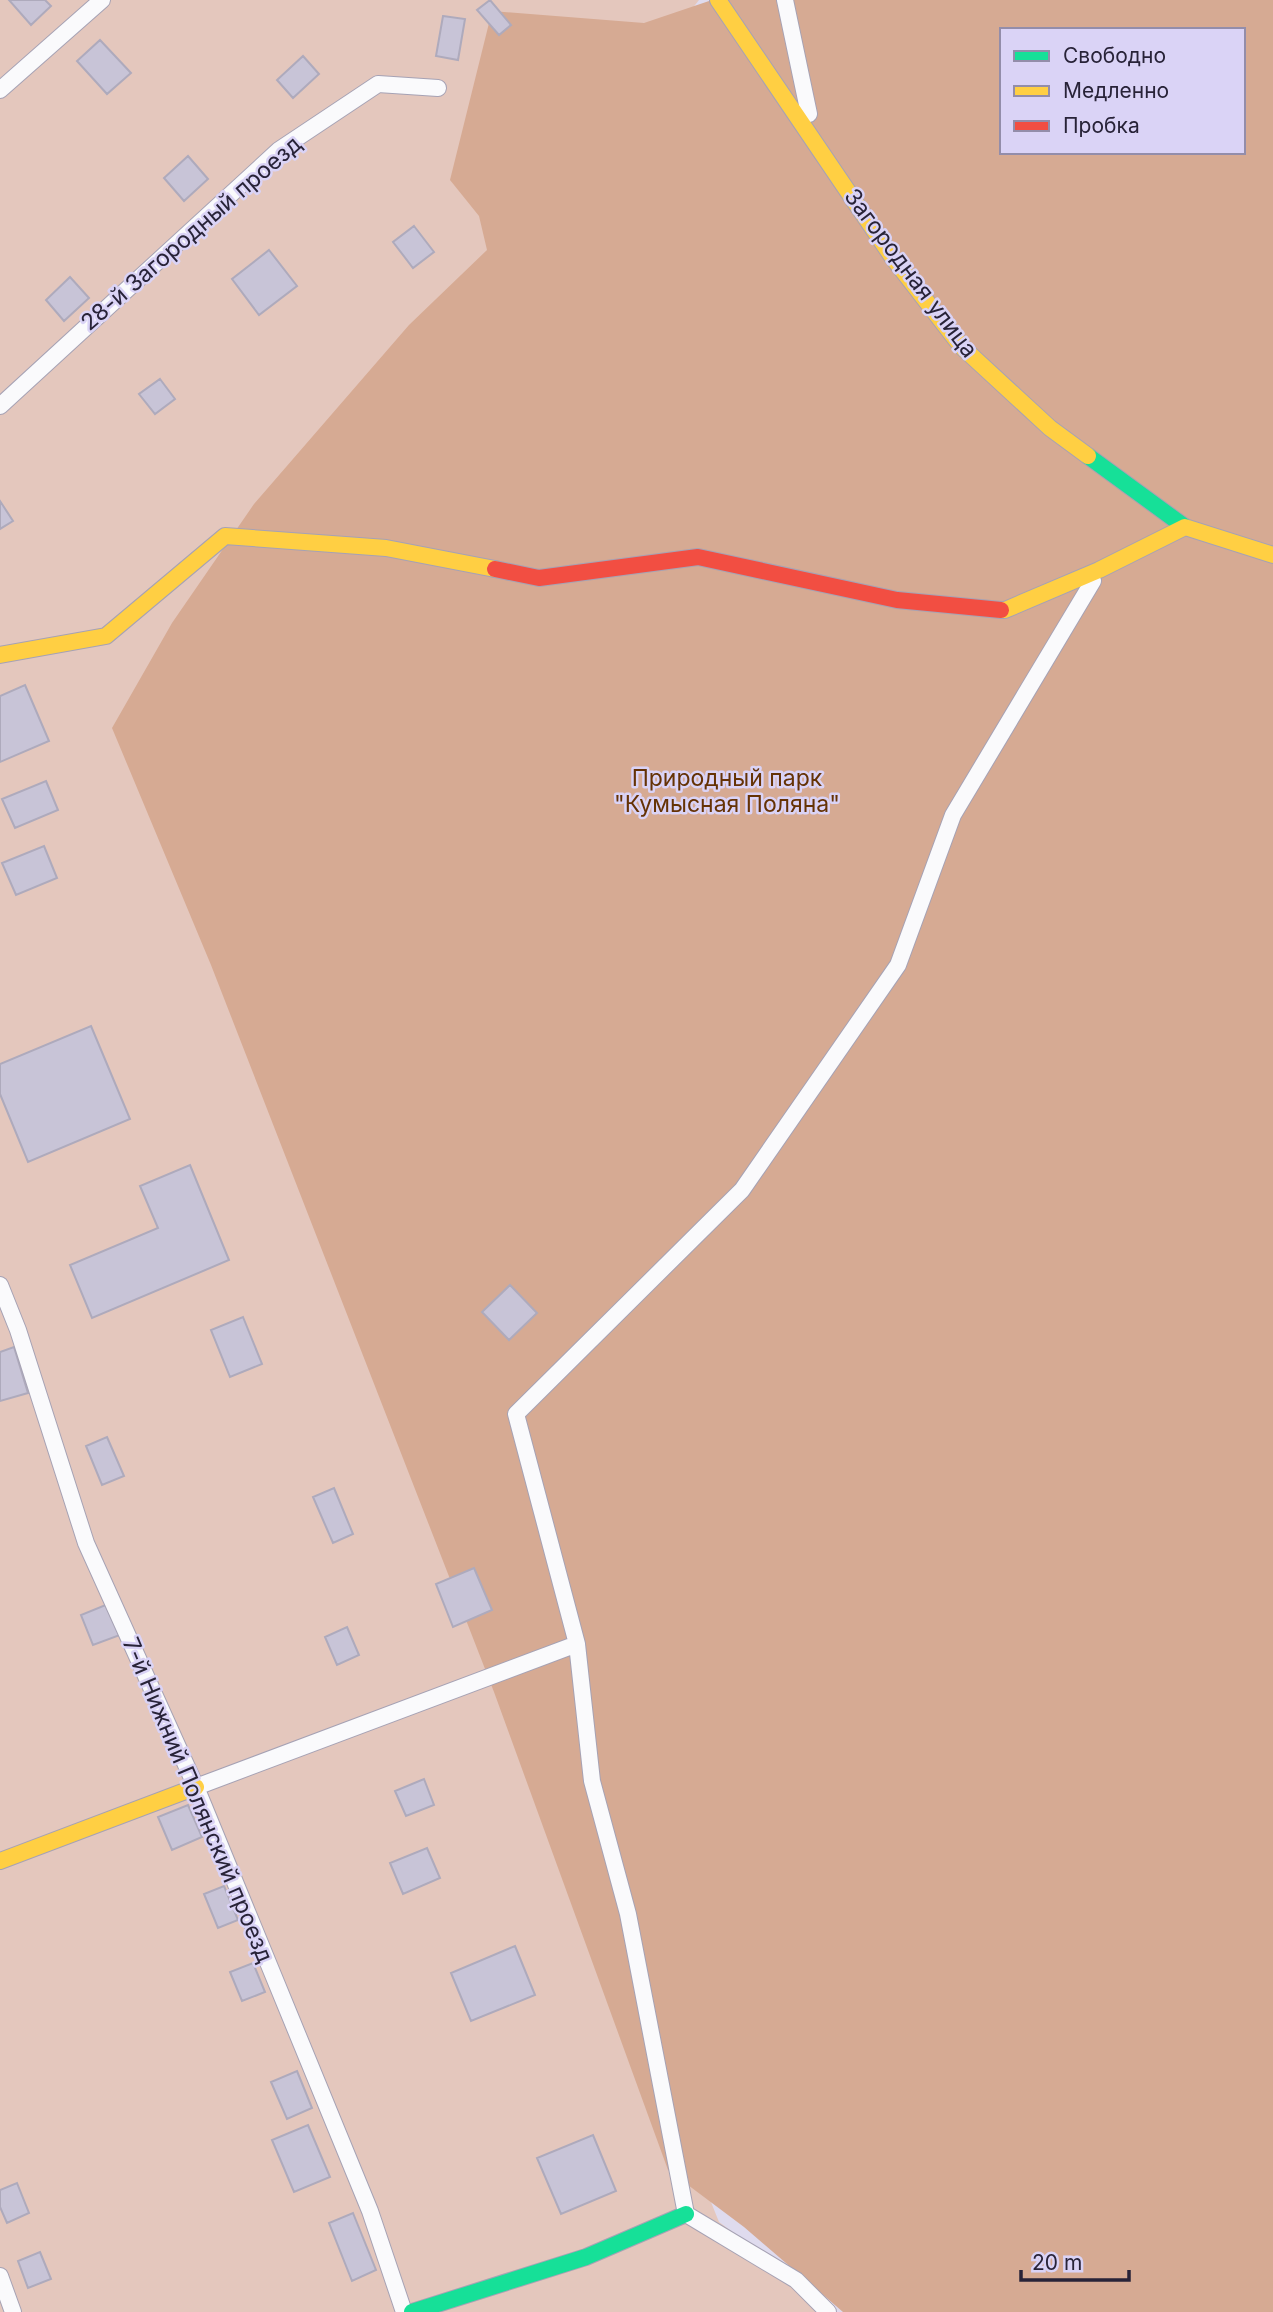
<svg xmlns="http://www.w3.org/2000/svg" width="1273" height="2312" viewBox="0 0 1273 2312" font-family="Inter,sans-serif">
<rect width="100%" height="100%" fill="#dfdbee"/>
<path fill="#e4c7bd" d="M0 0H699L122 733 719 2222 832 2306 836 2312H0Z"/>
<path fill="#d6aa93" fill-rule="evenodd" d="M712 0H1273V2312H843L744 2227 668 2170 494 1692 211 965 112 728 172 623 254 504 409 325 487 250 479 216 450 180 492 11 644 23ZM1002 30H1243V152H1002Z"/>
<path fill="#c8c4d7" stroke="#aeaabc" stroke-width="2" d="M9 0H45L51 6 31 25Z
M490 0 511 25 499 35 477 10Z
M443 16 465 19 458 60 436 56Z
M100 40 131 73 107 94 77 61Z
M303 56 319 74 293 98 277 80Z
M188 156 208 179 184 201 164 178Z
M414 226 434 252 413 268 393 242Z
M269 250 297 286 259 315 232 279Z
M70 277 89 298 64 321 46 300Z
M160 379 175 399 155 414 139 394Z
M0 501 13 521 0 529Z
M25 685 49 741 0 762V696Z
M46 781 58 810 15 828 2 799Z
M44 846 57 878 16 895 2 863Z
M91 1026 130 1119 28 1162 0 1094V1064Z
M190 1165 229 1260 92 1318 70 1265 158 1228 140 1186Z
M510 1285 537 1313 509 1340 482 1312Z
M243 1317 262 1364 230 1377 211 1330Z
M14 1347 28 1393 0 1401V1352Z
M107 1437 124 1476 102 1485 86 1446Z
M334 1488 353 1534 333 1543 313 1497Z
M474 1568 492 1610 453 1627 436 1584Z
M108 1604 120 1635 93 1645 81 1615Z
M347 1627 359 1655 337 1665 325 1637Z
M424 1779 434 1805 406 1816 395 1791Z
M188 1805 202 1837 172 1850 158 1817Z
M427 1848 440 1878 403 1894 390 1863Z
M224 1886 238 1920 218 1928 204 1894Z
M515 1946 535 1995 471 2021 451 1973Z
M253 1963 265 1992 242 2001 230 1972Z
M297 2071 312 2108 287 2119 271 2082Z
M308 2125 330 2177 294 2192 272 2140Z
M593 2135 616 2191 561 2214 537 2158Z
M17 2183 29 2213 7 2223 0 2207V2190Z
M353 2213 376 2270 352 2281 329 2223Z
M40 2252 51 2279 28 2288 18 2261Z"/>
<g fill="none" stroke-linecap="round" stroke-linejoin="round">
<g stroke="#a6a2b4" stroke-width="18">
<path id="lane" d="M785 0 809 114
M0 90 102 0
M0 406 279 150 378 84 438 88
M0 1285 18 1330 86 1543 196 1787 370 2211 404 2312
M577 1644 592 1781 628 1914 686 2214 796 2280 828 2312
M196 1787 577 1644 516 1414 742 1190 898 965 953 815 1093 581
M0 2276 13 2312"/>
</g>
<g stroke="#a6a2b4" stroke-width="18">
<path id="fast" d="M1088 456 1185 527
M412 2312 586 2257 686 2214"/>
</g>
<g stroke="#a6a2b4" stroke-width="18">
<path id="slow" d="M718 0 893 258 961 346 1050 428 1088 456
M1001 610H1005L1099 570 1185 527 1273 555
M0 655 106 636 225 536 386 548 495 569
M0 1861 196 1787"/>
</g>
<g stroke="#a6a2b4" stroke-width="18">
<path id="jam" d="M495 569 539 578 698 557 897 600 1001 610"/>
</g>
<use href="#lane" stroke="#fafafc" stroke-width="16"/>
<use href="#fast" stroke="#16e098" stroke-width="16"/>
<use href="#slow" stroke="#ffcf43" stroke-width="16"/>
<use href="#jam" stroke="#f24e42" stroke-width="16"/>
</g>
<g text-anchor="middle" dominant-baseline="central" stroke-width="5" stroke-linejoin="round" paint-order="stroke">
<g font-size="23" fill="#282338" stroke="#dad3f6">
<text transform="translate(191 233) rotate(-41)">28-й Загородный проезд</text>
<text transform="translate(911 273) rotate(53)">Загородная улица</text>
<text transform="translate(198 1800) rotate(67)">7-й Нижний Полянский проезд</text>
</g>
<g font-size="23" fill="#653205" stroke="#dad3f6">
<text x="727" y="778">Природный парк<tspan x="727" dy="26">"Кумысная Поляна"</tspan></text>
</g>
</g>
<rect x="1000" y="28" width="245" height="126" fill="#dad3f6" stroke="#938daa" stroke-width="2"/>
<rect x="1014" y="51" width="35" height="10" fill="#16e098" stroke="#938daa" stroke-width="2"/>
<text x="1063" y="63" font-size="21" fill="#282338">Свободно</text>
<rect x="1014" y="86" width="35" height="10" fill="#ffcf43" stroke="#938daa" stroke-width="2"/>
<text x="1063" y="98" font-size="21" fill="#282338">Медленно</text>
<rect x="1014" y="121" width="35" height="10" fill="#f24e42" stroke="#938daa" stroke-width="2"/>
<text x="1063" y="133" font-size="21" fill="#282338">Пробка</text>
<path d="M1021 2270v10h108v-10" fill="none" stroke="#282338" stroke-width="3.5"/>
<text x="1032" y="2270" font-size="21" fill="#282338" stroke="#dad3f6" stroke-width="5" paint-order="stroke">20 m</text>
</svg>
